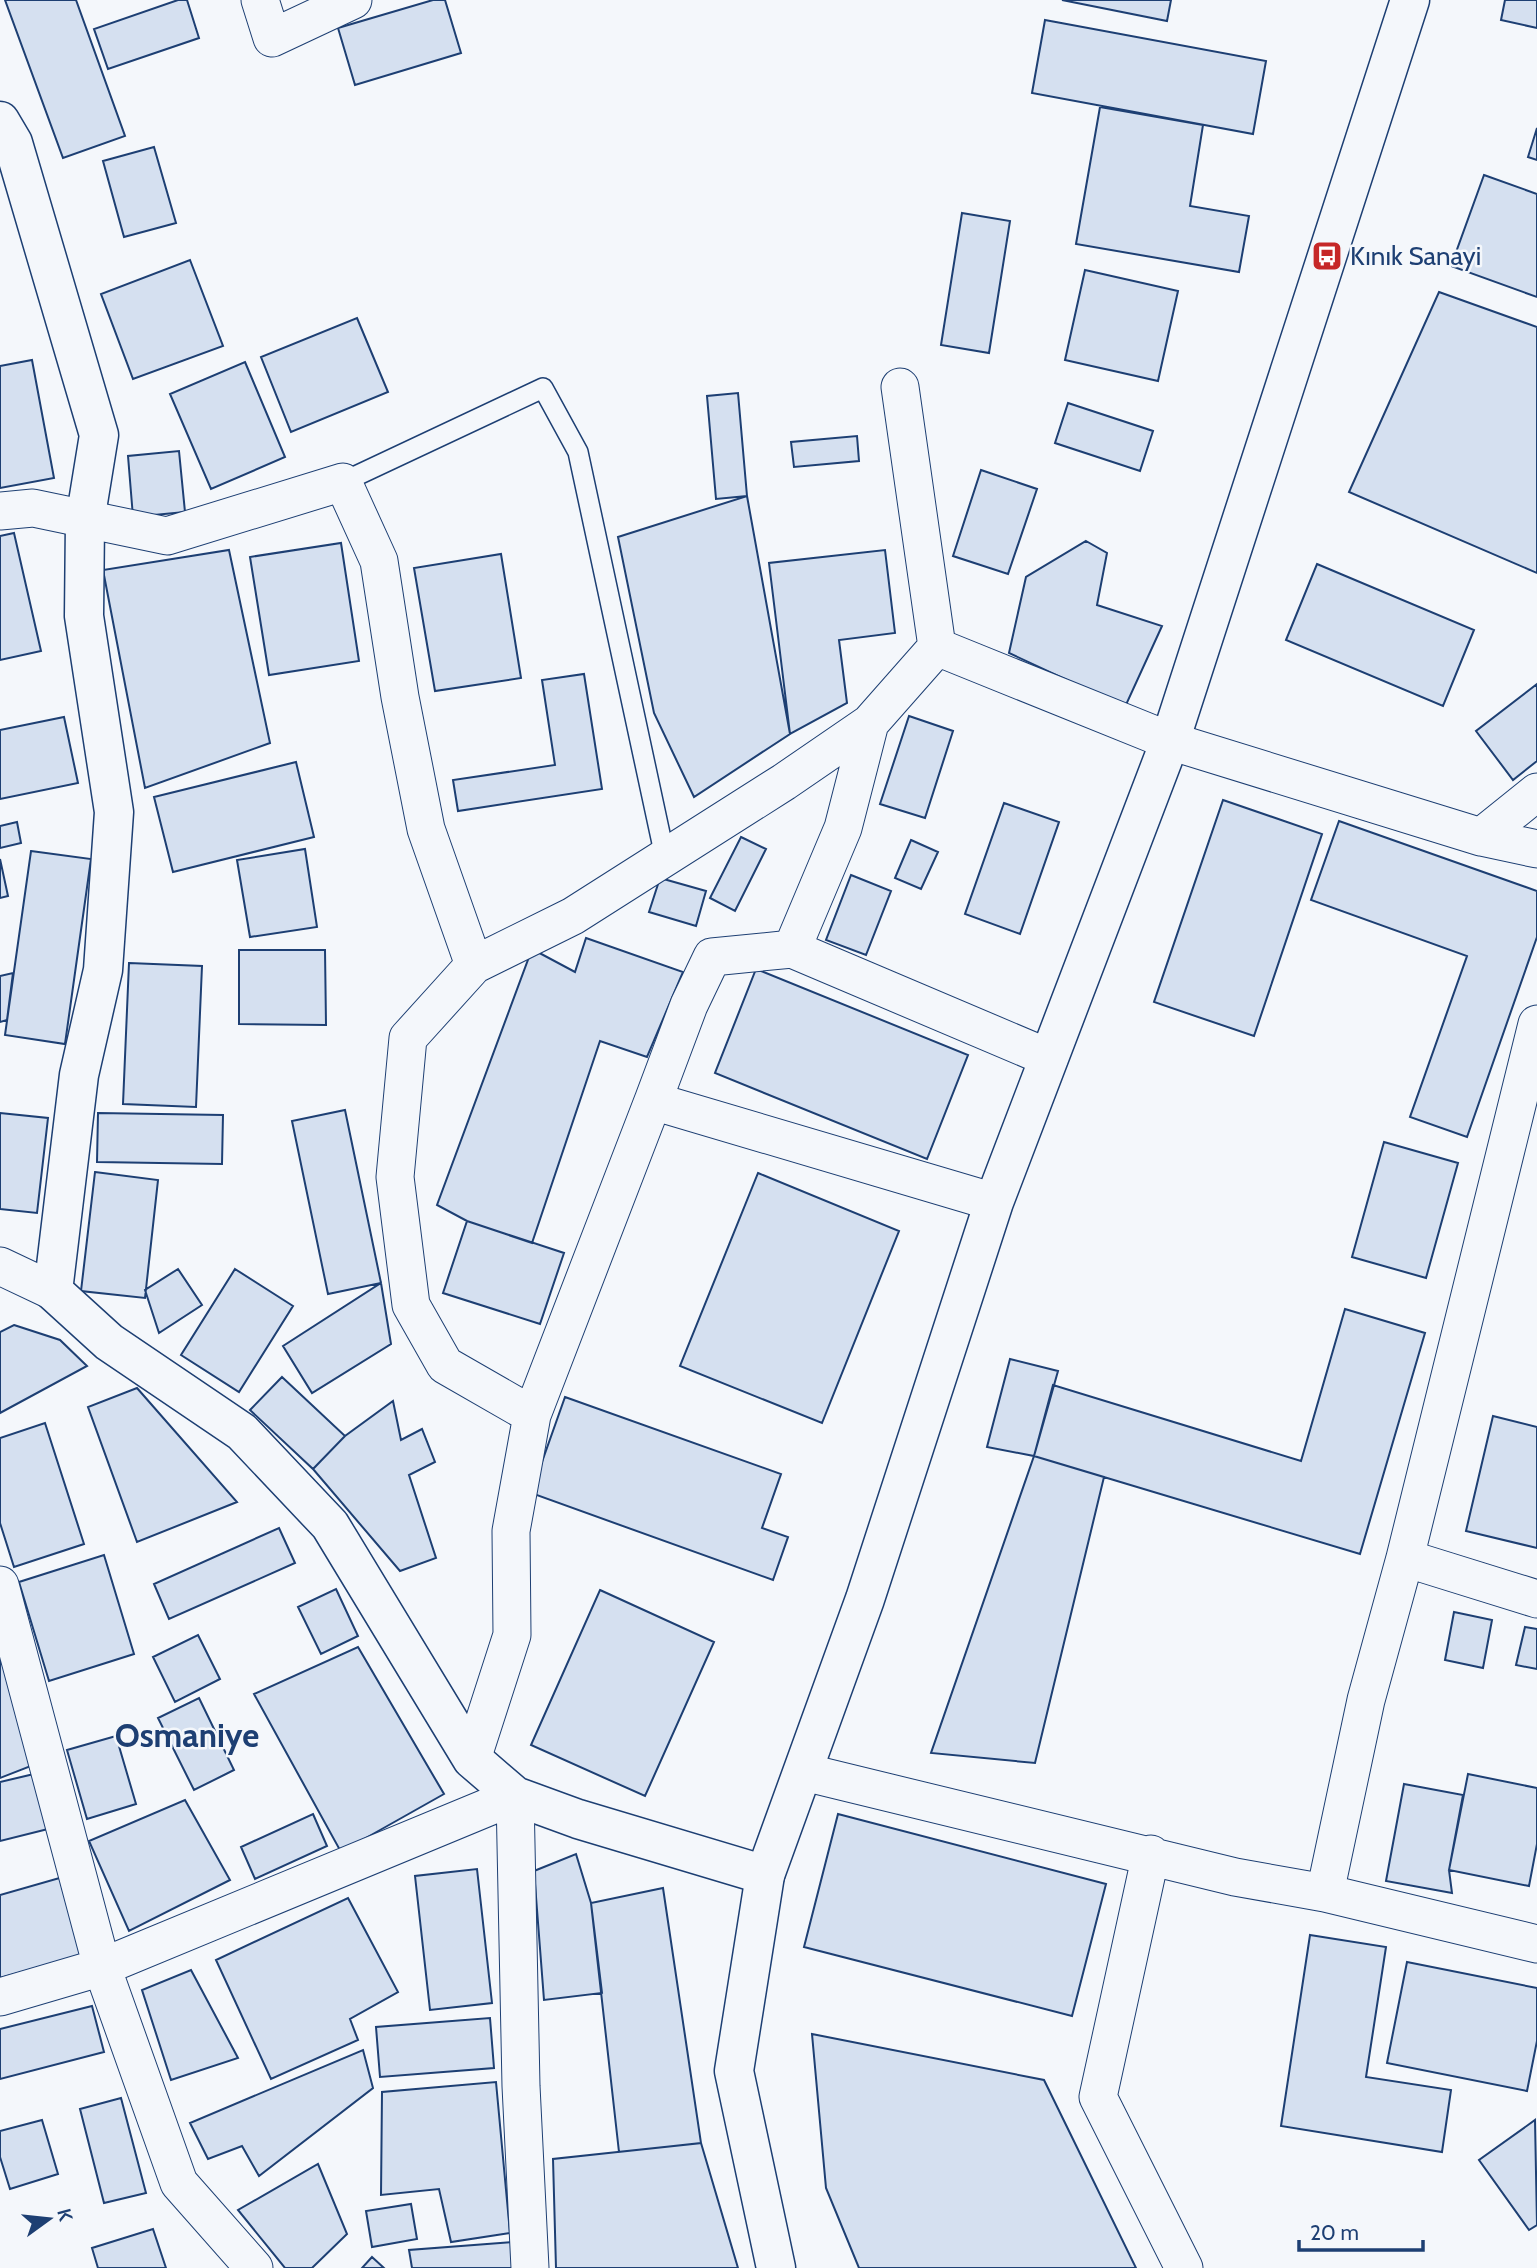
<svg xmlns="http://www.w3.org/2000/svg" width="1537" height="2268" viewBox="0 0 1537 2268" font-family="Cabin,sans-serif">
<rect width="100%" height="100%" fill="#f4f7fb"/>
<path fill="#d5e0f0" stroke="#1d3f73" stroke-width="2" d="M5 0H76L125 136 63 158Z
M178 0H187L199 38 108 69 94 29Z
M433 0H445L461 53 355 85 338 28Z
M1062 0H1171L1167 21Z
M1505 0H1537V28L1501 20Z
M1045 20 1266 61 1253 134 1032 93Z
M1100 107 1203 125 1190 206 1249 216 1239 272 1076 244Z
M1537 128V160L1528 157Z
M154 147 176 223 124 237 103 161Z
M1484 175 1537 194V297L1451 266Z
M962 213 1010 221 989 353 941 345Z
M190 260 223 346 133 379 101 294Z
M1085 270 1178 291 1158 381 1065 360Z
M1439 292 1537 327V573L1349 492Z
M357 318 388 392 291 432 261 357Z
M32 360 54 478 0 488V366Z
M245 362 285 457 211 489 170 394Z
M738 393 747 496 716 499 707 396Z
M1068 403 1153 431 1140 471 1055 443Z
M857 436 859 461 794 467 791 442Z
M179 451 185 512 133 517 128 456Z
M981 470 1037 489 1008 574 953 556Z
M747 496 790 734 694 797 654 713 618 537Z
M14 533 41 651 0 660V536Z
M1086 541 1107 553 1097 605 1162 626 1125 707 1009 653 1026 577Z
M341 543 359 661 269 675 250 557Z
M229 550 270 743 145 788 103 570Z
M885 550 895 633 839 640 847 703 790 734 769 563Z
M501 554 521 678 435 691 414 568Z
M1317 564 1474 630 1443 706 1286 640Z
M584 674 602 789 458 811 453 780 555 765 542 680Z
M1537 684V761L1513 780 1476 731Z
M909 716 953 731 925 818 880 804Z
M64 717 78 783 0 799V730Z
M296 762 314 837 173 872 154 797Z
M1223 800 1322 834 1254 1036 1154 1002Z
M1004 803 1059 822 1020 934 965 914Z
M1339 821 1537 891V937L1467 1137 1410 1117 1467 956 1311 900Z
M17 822 21 843 0 848V826Z
M741 837 766 849 735 911 710 898Z
M911 840 938 852 921 889 895 878Z
M305 849 317 927 250 937 237 860Z
M31 851 91 859 65 1044 5 1035Z
M0 859 8 896 0 898Z
M851 875 891 891 866 955 826 940Z
M660 878 706 891 696 926 649 912Z
M586 938 683 972 647 1057 600 1041 532 1243 467 1221 437 1205 532 949 575 972Z
M239 950H325L326 1025 239 1024Z
M129 963 202 966 196 1107 123 1104Z
M756 969 968 1055 927 1159 715 1073Z
M13 973 7 1020 0 1022V976Z
M345 1110 381 1283 328 1294 292 1121Z
M0 1113 48 1118 37 1213 0 1209Z
M98 1113 223 1115 222 1164 97 1162Z
M1384 1142 1458 1163 1426 1278 1352 1257Z
M95 1172 158 1180 145 1298 81 1291Z
M758 1173 899 1231 822 1423 680 1366Z
M467 1221 564 1253 540 1324 443 1293Z
M178 1269 202 1305 159 1333 145 1290Z
M235 1269 293 1306 239 1392 181 1355Z
M381 1283 391 1344 312 1393 283 1346Z
M1345 1309 1425 1333 1360 1554 1034 1456 1053 1385 1301 1461Z
M14 1325 60 1340 87 1366 0 1413V1332Z
M1010 1359 1058 1371 1034 1456 987 1447Z
M282 1377 345 1436 313 1469 250 1410Z
M137 1388 237 1502 137 1542 88 1407Z
M565 1397 781 1474 762 1528 788 1537 773 1580 531 1493Z
M393 1401 401 1440 422 1429 435 1462 409 1475 436 1558 400 1571 313 1469 345 1436Z
M1493 1416 1537 1427V1548L1466 1531Z
M45 1423 84 1544 14 1567 0 1523V1438Z
M1034 1456 1104 1477 1035 1763 931 1753Z
M279 1528 295 1563 169 1619 154 1584Z
M104 1555 134 1654 49 1681 19 1582Z
M336 1589 358 1636 321 1654 298 1607Z
M600 1590 714 1642 645 1796 531 1745Z
M1454 1612 1492 1620 1483 1668 1445 1660Z
M1525 1627 1537 1629V1669L1516 1665Z
M198 1635 220 1679 175 1702 153 1657Z
M358 1647 444 1794 341 1852 254 1694Z
M0 1653 31 1766 0 1778Z
M199 1698 234 1770 194 1790 158 1718Z
M116 1736 136 1804 87 1819 67 1750Z
M34 1774 48 1829 0 1841V1782Z
M1468 1774 1537 1788V1844L1529 1886 1449 1870Z
M1404 1784 1463 1795 1449 1870 1452 1893 1386 1881Z
M185 1800 230 1880 129 1931 89 1841Z
M313 1814 327 1846 255 1879 241 1847Z
M838 1814 1106 1884 1072 2016 804 1947Z
M576 1854 591 1903 602 1993 544 2000 534 1871Z
M477 1869 492 2003 430 2010 415 1876Z
M63 1877 84 1955 0 1978V1895Z
M663 1888 701 2143 619 2152 591 1903Z
M348 1898 398 1992 350 2019 358 2040 271 2079 216 1960Z
M1310 1935 1386 1947 1366 2077 1451 2090 1442 2152 1281 2126Z
M1407 1962 1537 1988V2041L1527 2091 1387 2063Z
M191 1970 238 2058 171 2080 142 1990Z
M92 2006 104 2052 0 2079V2029Z
M490 2018 494 2068 380 2077 376 2027Z
M812 2034 1044 2080 1136 2268H859L826 2188Z
M363 2050 373 2088 259 2176 242 2146 208 2159 190 2123Z
M496 2082 510 2233 451 2242 439 2189 381 2195 382 2092Z
M121 2098 146 2193 104 2203 80 2109Z
M42 2120 58 2174 10 2189 0 2157V2131Z
M1535 2120 1537 2225 1529 2230 1479 2160Z
M701 2143 738 2268H556L553 2159Z
M318 2164 347 2234 312 2268H285L238 2210Z
M411 2204 417 2239 372 2247 366 2211Z
M153 2229 166 2268H98L92 2248Z
M512 2242 513 2268H412L409 2250Z
M372 2257 384 2268H362Z"/>
<g fill="none" stroke-linecap="round" stroke-linejoin="round">
<g stroke="#1d3f73" stroke-width="22">
<path id="service" d="M343 482 543 388 578 452 665 857"/>
</g>
<g stroke="#1d3f73" stroke-width="39">
<path id="minor" d="M260 0 272 38 353 0
M0 511 33 508 167 536 343 482 379 561 400 697 426 829 474 965
M937 647 1170 741 1481 837 1537 792
M1481 837 1537 849
M792 949 1049 1058
M653 1101 689 1005 712 957 792 949 843 828 870 723
M0 1266 53 1291
M532 1415 445 1365 411 1305 395 1177 408 1038 474 965 573 916 784 782 870 723 937 647 900 387
M1405 1558 1537 1024
M0 1585 102 1967 179 2183 254 2268
M472 1759 512 1635 511 1531 532 1415 653 1101 994 1202
M804 1772 1235 1877 1325 1893 1537 1944
M1151 1854 1098 2097 1184 2268
M1325 1893 1366 1700 1405 1558 1537 1599
M0 1997 102 1967 515 1796 521 2086 530 2268"/>
</g>
<g stroke="#1d3f73" stroke-width="41">
<path id="tertiary" d="M0 121 13 143 99 435 85 521 84 616 114 812 103 970 79 1075 53 1291 109 1342 242 1432 330 1525 472 1759 515 1796 578 1819 765 1875"/>
</g>
<g stroke="#1d3f73" stroke-width="41">
<path id="secondary" d="M776 2268 734 2071 765 1875 865 1599 994 1202 1170 741 1410 0"/>
</g>
<use href="#service" stroke="#f4f7fb" stroke-width="19"/>
<use href="#minor" stroke="#f4f7fb" stroke-width="37"/>
<use href="#tertiary" stroke="#f4f7fb" stroke-width="38"/>
<use href="#secondary" stroke="#f4f7fb" stroke-width="38"/>
</g>
<defs>
<g id="bus-square" transform="scale(1.575)"><rect x="-9" y="-9" width="18" height="18" rx="4" fill="#c62828" stroke="#f4f7fb"/><path d="M-5-6H5V4H4V6H2V4H-2V6H-4V4H-5ZM-3.5-4V0h7V-4ZM-3.5 1.2v1.5H-2V1.2ZM2 1.2v1.5H3.5V1.2Z" fill="#fff"/></g>
</defs>
<g fill-rule="evenodd">
<use href="#bus-square" x="1327" y="256"/>
</g>
<g text-anchor="middle" dominant-baseline="central" stroke-width="5" stroke-linejoin="round" paint-order="stroke">
<g font-size="26" fill="#1d3f73" stroke="#f4f7fb" text-anchor="start">
<text x="1350" y="256">Kınık Sanayi</text>
</g>
<g font-size="33" font-weight="bold" fill="#1d3f73" stroke="#f4f7fb">
<text x="187" y="1735">Osmaniye</text>
</g>
</g>
<g transform="translate(49 2219) rotate(75)" stroke="#f4f7fb" stroke-width="5" paint-order="stroke">
<path d="M0-5L12 26L0 18L-12 26Z" fill="#1d3f73"/>
<text y="-10" font-size="19" font-weight="bold" text-anchor="middle" fill="#1d3f73">K</text>
</g>
<path d="M1299 2240v10h124v-10" fill="none" stroke="#1d3f73" stroke-width="3.5"/>
<text x="1310" y="2240" font-size="21" fill="#1d3f73" stroke="#f4f7fb" stroke-width="5" paint-order="stroke">20 m</text>
</svg>
